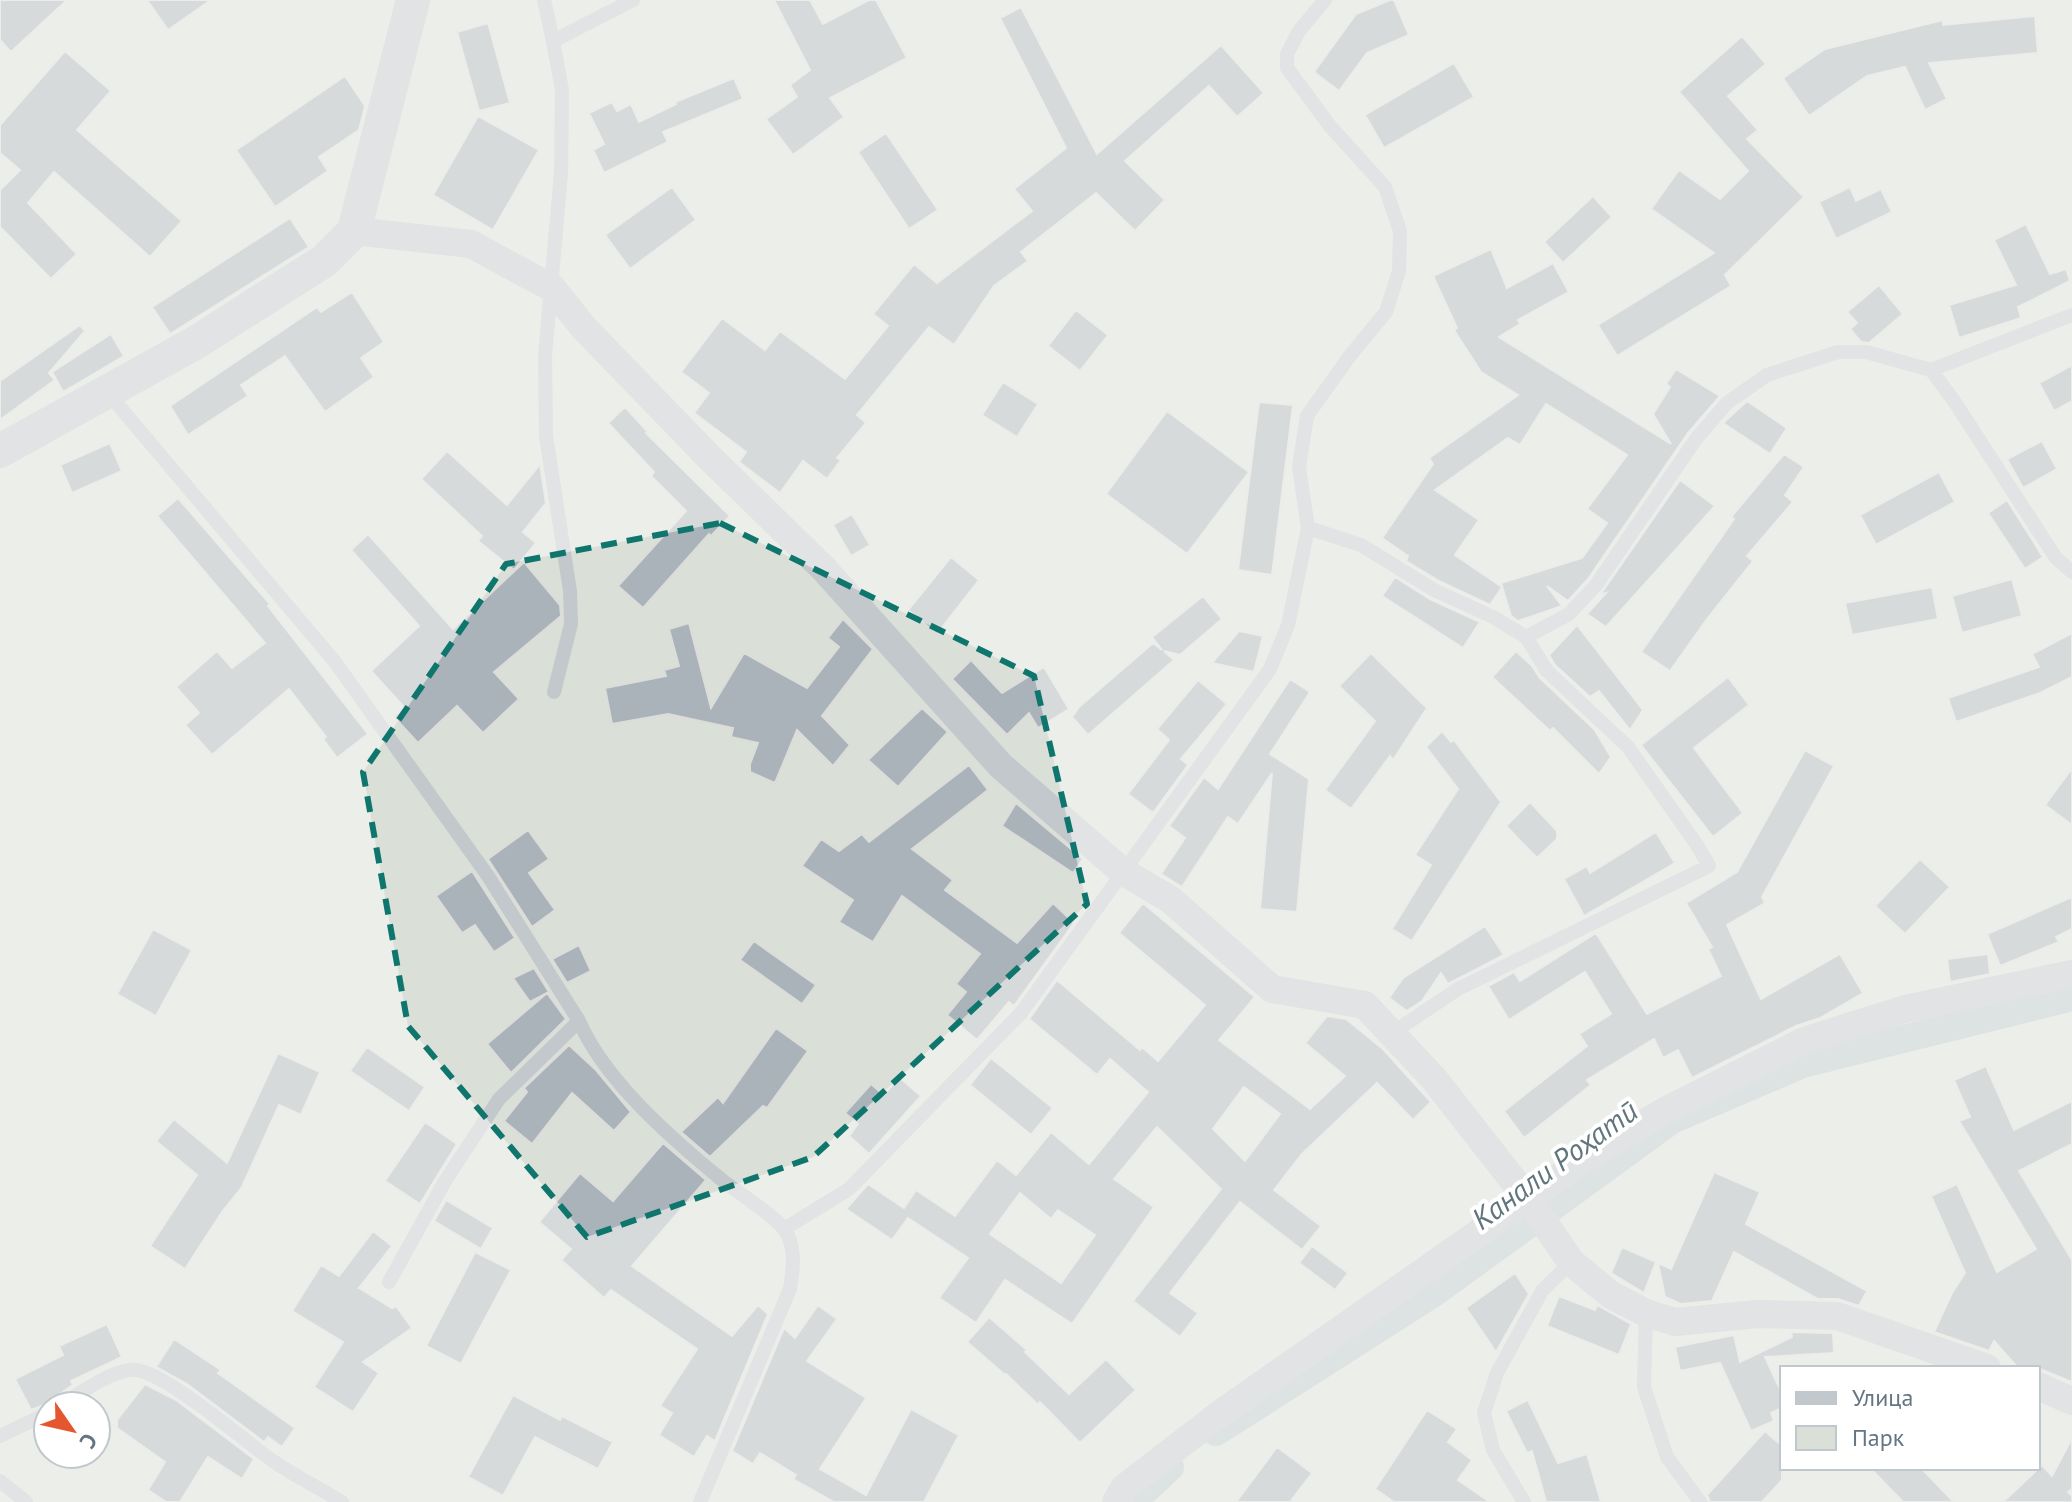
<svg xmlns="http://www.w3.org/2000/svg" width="2072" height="1502" viewBox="0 0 2072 1502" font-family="'PT Sans',sans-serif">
<rect width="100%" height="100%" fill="#fafaf8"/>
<path fill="#dadfd7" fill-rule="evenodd" d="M0 0H2072V1502H0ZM1782 1368H2038V1468H1782ZM48 1406H96V1454H48Z"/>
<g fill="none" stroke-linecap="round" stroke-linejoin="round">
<path stroke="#bbc7cb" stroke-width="28" d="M1216 1432 1434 1293 1672 1120 1803 1064 2072 997
M1133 1502 1170 1467"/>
</g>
<path fill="#aab3b9" stroke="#dcdcda" stroke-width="2" fill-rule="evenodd" d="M0 0H67L11 52 0 40Z
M147 0H211L168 30Z
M774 0H810L823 24 869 0H876L907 58 830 98 844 117 793 155 766 119 797 97 790 85 810 70Z
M1390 0H1394L1409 35 1367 53 1339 91 1314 72 1356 14Z
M1021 7 1097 154 1221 45 1264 93 1237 117 1209 86 1125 161 1165 200 1135 231 1096 193 1021 252 1028 261 994 286 954 345 929 327 857 415 866 423 837 458 841 460 827 479 803 461 780 493 739 462 746 452 694 413 709 393 681 372 722 318 765 350 780 331 845 379 888 326 873 314 914 264 937 283 1032 211 1014 189 1066 148 1000 18Z
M2035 16 2038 53 1929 63 1947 99 1925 110 1905 67 1867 76 1809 116 1783 78 1825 49 1943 20V25Z
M488 23 510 103 479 111 457 32Z
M1742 36 1766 64 1728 96 1758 130 1747 139 1804 197 1725 275 1731 286 1617 356 1598 325 1714 253 1651 209 1679 170 1720 199 1748 171 1679 92Z
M65 51 111 91 77 130 182 221 150 257 54 172 28 203 77 254 51 279 0 227V190L20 170 0 153V125Z
M1454 63 1474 97 1384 148 1365 115Z
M345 76 365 106 359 130 319 157 328 171 275 207 236 150Z
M734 78 743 99 663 132 668 142 604 173 593 150 604 144 589 113 612 102 617 111 631 104 639 122 676 104 675 102Z
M478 116 539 150 493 230 433 195Z
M886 133 938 210 909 229 858 152Z
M672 187 696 220 630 269 605 235Z
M1850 187 1856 201 1881 189 1892 212 1836 239 1819 202Z
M1593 196 1612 217 1563 263 1544 242Z
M290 218 309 247 170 334 152 307Z
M2026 224 2050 274 2066 269 2070 281 2018 307 2021 318 1959 338 1949 305 2016 285 1994 240Z
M1491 249 1507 288 1553 263 1569 292 1518 320 1520 324 1499 337 1671 444 1653 414 1670 387 1666 384 1676 369 1720 396 1688 433 1588 579 1568 601 1547 586 1562 606 1518 621 1511 616 1501 583 1582 558 1607 523 1587 509 1627 455 1546 404 1520 445 1508 438 1435 490 1479 520 1455 555 1502 587 1490 605 1439 581 1406 561 1408 556 1382 538 1433 464 1429 458 1518 395 1481 372 1454 330 1457 328 1433 276Z
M1879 285 1903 314 1869 343 1861 342 1850 329 1857 323 1847 312Z
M352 292 384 342 361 358 374 377 325 412 285 356 241 385 248 396 188 435 170 406 317 307 321 312Z
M1076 310 1108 335 1080 371 1048 346Z
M80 325 85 331 49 373 55 380 0 420V381Z
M111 334 124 356 63 392 52 372Z
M2072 365V401L2054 411 2039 383Z
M1003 382 1038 404 1017 437 982 415Z
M1747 401 1787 428 1770 454 1723 423Z
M1259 402 1293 405 1272 575 1238 570Z
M625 407 648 432 646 433 730 516 711 536 709 534 643 608 618 586 686 511 651 476 654 472 608 423Z
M1167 411 1249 472 1187 554 1106 494Z
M2042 441 2057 469 2023 488 2007 459Z
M110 443 122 471 72 493 60 465Z
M447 451 507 505 540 464 546 503 523 532 536 543 514 570 478 541 482 536 421 479Z
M1784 454 1804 467 1785 495 1793 502 1747 556 1753 561 1707 619 1670 671 1641 652 1734 519 1731 517Z
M1939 472 1955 502 1876 545 1860 515Z
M1680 480 1715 506 1606 627 1587 614 1606 593 1600 595Z
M178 498 270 604 268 606 368 734 337 758 323 739 326 737 289 689 212 755 185 725 199 713 176 687 217 651 232 668 265 643 157 516Z
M2007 500 2043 557 2025 569 1988 513Z
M852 514 870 545 851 556 833 525Z
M368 534 453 629 524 562 560 605 561 616 494 672 519 699 483 733 457 706 418 743 394 717 404 707 371 671 419 626 351 550Z
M951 557 979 580 937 634 908 610Z
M1395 577 1430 599 1480 622 1463 648 1382 596Z
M2012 579 2022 616 1962 633 1952 596Z
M1932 587 1938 619 1852 635 1845 603Z
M1203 596 1222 619 1180 655 1164 651 1174 660 1088 735 1072 717 1079 707 1153 643 1162 650 1152 637Z
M843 619 873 649 822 716 850 745 833 766 797 730 775 783 750 772V764L758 743 731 737 733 728 668 714 612 724 605 688 666 676 664 670 679 666 669 629 689 623 711 708 744 653 807 688 839 647 828 638Z
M1577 625 1643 710 1630 730 1599 691 1590 697 1555 665 1549 655Z
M1239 631 1263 636 1254 672 1212 663Z
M2072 633V677L2040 693 1956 722 1948 698 2039 667 2032 654Z
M1516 651 1532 666 1540 678 1594 729 1611 757 1599 774 1553 728 1550 731 1492 677Z
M1371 653 1427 708 1393 760 1390 756 1351 809 1325 790 1375 721 1339 686Z
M971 660 1002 693 1044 667 1069 709 1038 728 1029 713 1007 735 952 679Z
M1728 677 1749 705 1694 748 1743 813 1713 837 1641 745Z
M1290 679 1310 692 1270 754 1309 779 1297 912 1260 909 1272 773 1238 824 1228 817 1182 887 1161 874 1185 838 1169 826 1204 777 1218 789Z
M1198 680 1227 704 1181 759 1188 765 1153 813 1128 794 1169 740 1157 729Z
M922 708 948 732 898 787 868 760Z
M1442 731 1451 742 1454 740 1501 802 1412 941 1392 929 1431 865 1415 855 1458 789 1426 747Z
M1805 750 1834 766 1762 897 1765 903 1727 925 1761 999 1840 954 1863 993 1820 1018 1796 1026 1692 1078 1678 1050 1663 1058 1654 1039 1587 1080 1591 1085 1524 1138 1504 1111 1587 1046 1579 1034 1611 1014 1585 972 1509 1020 1488 986 1514 972 1520 981 1596 933 1647 1014 1721 976 1708 949 1712 947 1686 903 1737 872Z
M969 765 988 790 912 849 953 880 945 890 1017 943 1053 903 1074 923 1014 1006 1009 1002 977 1040 947 1015 966 992 956 984 980 954 902 896 873 942 839 922 853 900 802 866 821 839 839 851 862 834 869 842Z
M2072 768V825L2045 805Z
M1530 802 1557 831V839L1537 858 1506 826Z
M1016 803 1083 859 1073 873 1002 826Z
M528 830 549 859 529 873 555 910 532 927 488 859Z
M1656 832 1675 863 1584 916 1564 879 1587 866 1590 873Z
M1920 859 1950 887 1905 934 1875 906Z
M472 871 515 938 494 952 475 925 462 933 436 896Z
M2072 897V929L2056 937 2059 942 2000 966 1987 934Z
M1143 903 1255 997 1219 1040 1310 1109 1345 1076 1305 1043 1327 1016 1346 1019 1383 1049 1431 1102 1413 1120 1377 1083 1302 1154 1274 1190 1321 1226 1302 1250 1240 1202 1170 1293 1198 1313 1180 1337 1133 1301 1221 1189 1157 1127 1114 1179 1154 1207 1072 1324 1005 1280 976 1323 939 1298 968 1258 908 1218 892 1240 846 1209 868 1184 904 1208 916 1190 955 1216 997 1160 1016 1175 1051 1132 1089 1164 1148 1092 1110 1059 1097 1075 1029 1019 1057 980 1140 1050 1142 1047 1158 1061 1205 1005 1119 933ZM1244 1087 1280 1114 1245 1161 1213 1129ZM1020 1193 1051 1219 1058 1210 1095 1235 1061 1283 990 1234Z
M1485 926 1504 955 1448 984 1441 973 1422 1001 1407 1011 1389 998 1403 978Z
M153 929 192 950 156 1016 117 994Z
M754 941 816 985 802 1004 740 960Z
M579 945 591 971 567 983 552 959Z
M1988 954 1990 974 1950 982 1947 959Z
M534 968 549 992 530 1002 513 978Z
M547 993 566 1019 511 1073 487 1044Z
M776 1028 808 1051 767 1108 763 1106 710 1157 681 1132 718 1097 723 1103Z
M569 1045 596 1070 631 1112 614 1131 572 1093 532 1144 504 1121 527 1092 524 1088Z
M367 1047 425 1087 409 1111 350 1071Z
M278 1053 320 1072 301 1115 279 1105 242 1187 222 1212 185 1269 150 1246 197 1175 156 1141 174 1119 227 1163Z
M991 1058 1053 1108 1031 1135 970 1085Z
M1986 1066 2014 1130 2072 1101V1144L2019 1171 2072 1260V1382L2038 1368H2018L1994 1341 1989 1351 1934 1332 1952 1293 1965 1273 1931 1196 1957 1184 1997 1272 2036 1249 1959 1121 1970 1117 1954 1080Z
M899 1077 921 1096 869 1154 849 1136 858 1124 845 1113 871 1084 884 1095Z
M425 1122 457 1144 420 1204 385 1181Z
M663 1143 706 1180 632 1266 732 1336 758 1305 768 1314 715 1441 707 1436 694 1457 659 1435 672 1413 660 1406 697 1349 611 1290 604 1298 561 1260 571 1249 539 1222 580 1173 613 1201Z
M1714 1172 1760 1192 1746 1224 1867 1291 1859 1306 1838 1299H1818L1734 1252 1712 1301 1681 1304 1665 1297 1658 1263 1671 1269Z
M446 1200 493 1228 481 1249 434 1221Z
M373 1231 392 1246 359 1288 392 1308 396 1306 412 1328 363 1362 379 1373 353 1412 314 1387 343 1342 292 1311 321 1265 339 1276Z
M1312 1246 1348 1273 1335 1290 1299 1263Z
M1622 1247 1656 1262 1644 1293 1611 1273Z
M475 1252 511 1270 461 1364 426 1346Z
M1515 1273 1529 1294 1496 1352 1466 1308Z
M1559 1296 1595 1310 1597 1305 1631 1324 1619 1355 1547 1326Z
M818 1305 837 1319 807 1361 866 1398 820 1469 866 1495 911 1409 959 1435 924 1502H834L793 1479 796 1475 760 1453 753 1464 732 1451 784 1328 795 1338Z
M989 1317 1027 1350 1025 1352 1069 1394 1106 1359 1136 1390 1080 1443 1040 1402 1038 1405 1006 1374 1005 1375 967 1342Z
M107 1324 122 1357 71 1381 73 1385 54 1398 50 1403 31 1410 15 1379 63 1355 59 1346Z
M1791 1332 1833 1333 1834 1353 1765 1357 1782 1394V1408L1771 1413 1774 1421 1751 1431 1720 1363 1680 1371 1675 1347 1734 1335 1740 1362 1792 1337Z
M174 1339 221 1370 218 1373 295 1428 282 1447 268 1437 264 1442 187 1384 156 1367Z
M145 1384 176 1400 254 1459 242 1479 208 1457 180 1502H166L148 1490 165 1462 117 1428V1420Z
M513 1395 560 1420 562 1416 613 1442 598 1469 535 1437 503 1496 468 1477Z
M1528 1400 1558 1463 1587 1454 1601 1502H1546L1532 1451 1527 1453 1506 1411Z
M1427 1410 1457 1429 1448 1442 1472 1460 1458 1480 1490 1502H1394L1375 1489Z
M1765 1431 1782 1446V1480L1762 1502H1710L1707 1495Z
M2072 1438V1489L2068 1492 2072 1496V1502H2003L2042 1465 2052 1476Z
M1277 1447 1312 1473 1290 1502H1236Z
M1870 1468H1921L1954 1502H1903Z"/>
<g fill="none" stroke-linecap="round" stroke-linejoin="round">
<path stroke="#c3c8cc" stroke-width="14" d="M544 0 553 41
M1931 370 2072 315
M108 393 335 662 488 876 579 1021C605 1081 671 1138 722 1180 736 1191 776 1217 784 1229 797 1248 793 1268 790 1289L700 1502
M1308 528 1299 467 1307 416 1349 357 1386 312 1399 271 1400 231 1385 187 1330 126 1287 68V54L1299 31 1325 0
M1526 637 1569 614 1596 585 1696 439 1727 403 1767 375 1838 352H1866L1931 370 1954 401 2056 558 2072 572
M554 692 571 624 570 591 546 436 545 356 561 173 562 90 553 41 633 0
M784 1229 849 1189 1021 1013 1270 669 1288 625 1308 528 1361 545 1434 590 1493 617 1526 637 1547 671 1628 747 1697 845 1709 866 1458 989 1392 1033
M389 1282 445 1181 499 1099 579 1021
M1646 1313 1644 1387 1667 1457 1700 1502
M59 1406C77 1395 109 1372 130 1370 160 1366 245 1442 273 1461 295 1476 319 1488 342 1502
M0 1436 48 1413
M0 1481 26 1502
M1524 1502 1493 1450 1484 1413 1497 1373 1542 1291 1571 1262"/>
<path stroke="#c3c8cc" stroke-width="28" d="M354 231 471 244 552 288 584 328 710 458 823 568 1001 766 1122 871 1171 900 1272 989 1365 1005 1434 1079 1528 1199 1571 1262 1611 1295 1646 1313 1675 1322 1758 1314 1837 1316 1987 1368
M2038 1386 2072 1401
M1116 1502 1124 1488 1220 1414 1589 1156 1665 1111 1804 1041 1905 1009 2072 974"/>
<path stroke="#c3c8cc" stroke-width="34" d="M0 451 195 343 324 261 354 231 413 0"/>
</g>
<path d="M0 0H2072V1502H0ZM720 523 1034 676 1087 904 813 1157 587 1237 408 1026 363 772 506 564Z" fill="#fafaf8" fill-opacity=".55" fill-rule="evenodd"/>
<path fill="none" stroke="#0f766e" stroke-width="6" stroke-dasharray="16 10" stroke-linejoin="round" d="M720 523 1034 676 1087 904 813 1157 587 1237 408 1026 363 772 506 564Z"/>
<g text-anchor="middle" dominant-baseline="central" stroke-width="8" stroke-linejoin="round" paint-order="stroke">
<g font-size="30" font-style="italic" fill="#60757c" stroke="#fff">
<text transform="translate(1554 1164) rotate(-36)">Канали Роҳатӣ</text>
</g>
</g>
<rect x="1780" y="1366" width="260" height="104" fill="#ffffff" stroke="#c1c8cd" stroke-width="2"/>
<rect x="1796" y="1392" width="40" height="12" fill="#c3c8cc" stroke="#c1c8cd" stroke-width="2"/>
<text x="1852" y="1406" font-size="24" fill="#657683">Улица</text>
<rect x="1796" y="1426" width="40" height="24" fill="#dadfd7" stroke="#c1c8cd" stroke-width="2"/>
<text x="1852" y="1446" font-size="24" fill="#657683">Парк</text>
<g transform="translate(72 1430) rotate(124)"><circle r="38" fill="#ffffff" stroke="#c1c8cd" stroke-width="2"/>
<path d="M0-6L14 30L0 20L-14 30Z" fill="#e4572e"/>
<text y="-12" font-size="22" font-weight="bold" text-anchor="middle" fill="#657683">С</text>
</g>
</svg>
